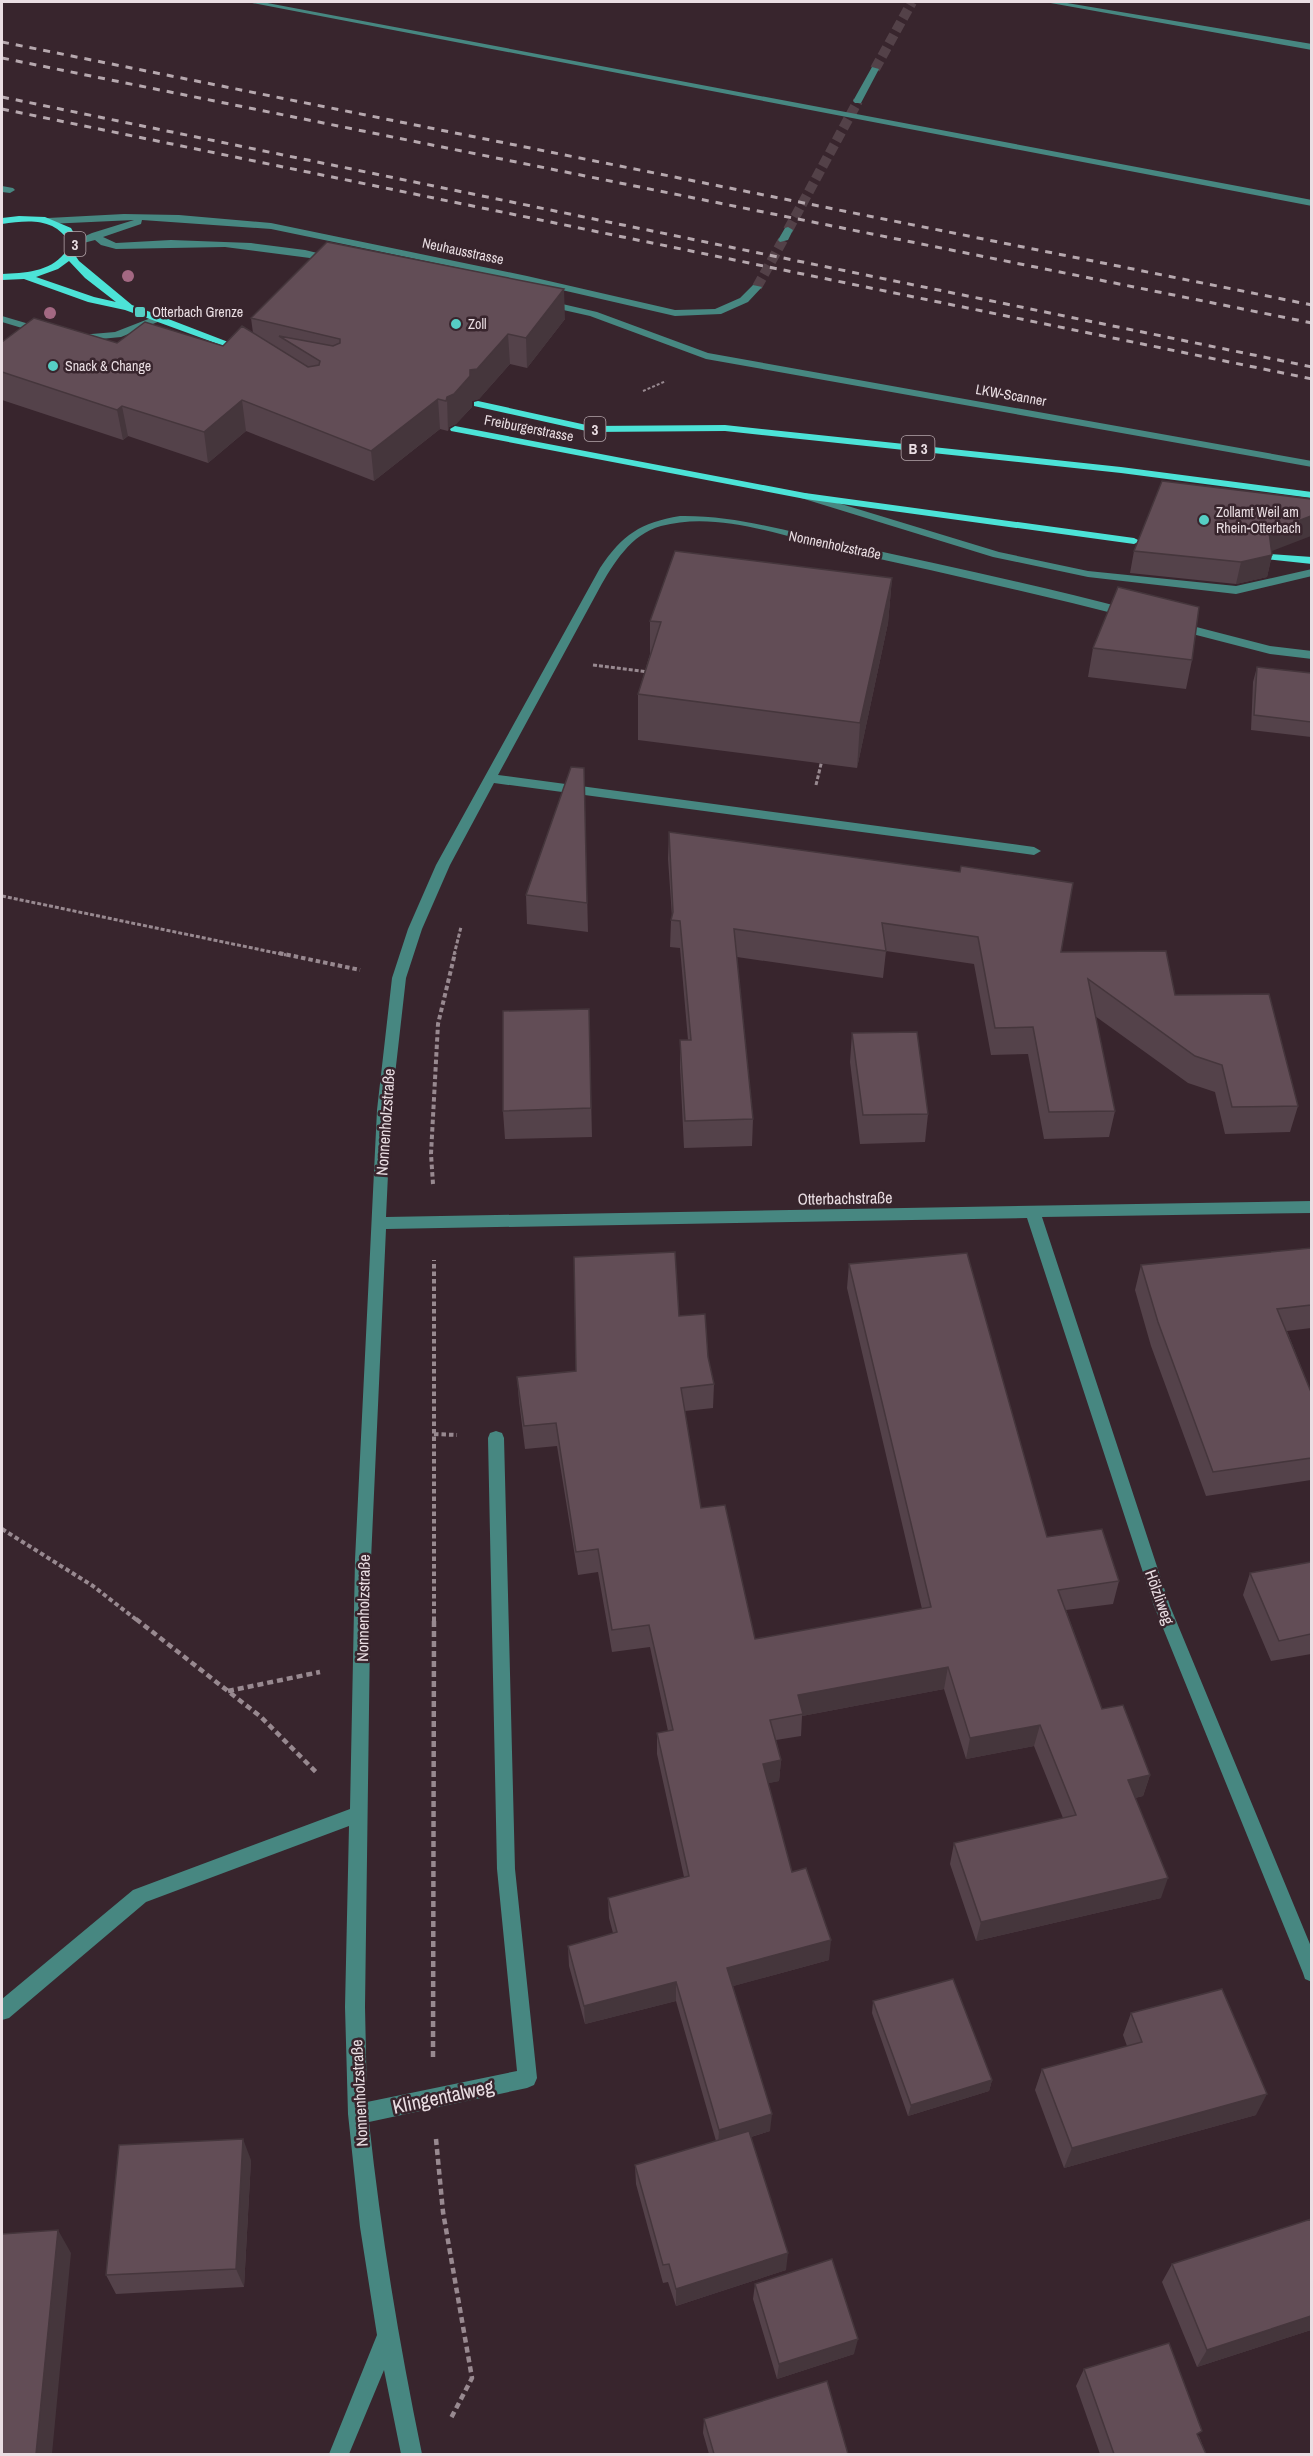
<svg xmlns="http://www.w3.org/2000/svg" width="1313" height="2456" viewBox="0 0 1313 2456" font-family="'Archivo Narrow',sans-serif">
<rect width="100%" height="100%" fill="#38252d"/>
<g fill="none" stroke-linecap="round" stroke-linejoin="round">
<path stroke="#534148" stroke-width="10" stroke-dasharray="10 4.5" stroke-linecap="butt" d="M875 69 912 2
M788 230 858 101
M757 287 783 240"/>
<path stroke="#988990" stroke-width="2" stroke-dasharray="3 2" stroke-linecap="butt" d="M643 391 666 381"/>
<path stroke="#988990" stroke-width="3" stroke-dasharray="4 2" stroke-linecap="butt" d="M593 665 648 672
M816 785 822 760
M2 896 286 955
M454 955 461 927"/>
<path stroke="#988990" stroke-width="4" stroke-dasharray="4.5 3" stroke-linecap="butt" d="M279 953 360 970
M433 1184 431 1154 438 1024 455 953
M434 1434 457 1435
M2 1529 93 1586 138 1621
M434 1621V1260"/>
<path stroke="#988990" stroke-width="4.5" stroke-dasharray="6 4" stroke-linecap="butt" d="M136 1619 261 1717 318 1774
M228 1691 320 1672
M433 2057 434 1619
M436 2139 443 2212 472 2378 450 2420"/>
<path fill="#478781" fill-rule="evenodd" d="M247 2H262L1312 200V206Z
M1045 2H1061L1312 44V50Z
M872 67 879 69 861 103H855L853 101Z
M2 186 13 188 15 190 10 193 2 192Z
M124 214 179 215 271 223 527 276 675 310 715 309 740 298 753 285 762 287 748 302 721 314 675 316 527 282 271 229 142 220 141 224 103 237 116 243 171 240 251 243 305 250 338 258 333 261 225 247 116 249 101 245 95 240 72 246V242L92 233 134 220 48 224 43 221 48 218Z
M788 227 793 230 788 240 780 242 778 240 785 228Z
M545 300 597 312 708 353 1312 461V467L706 359 590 316 541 305V301Z
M2 316 46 329 47 331 42 334 2 322Z
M156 316 160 317V321L121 337 80 341 75 338 80 335 115 332Z
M805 493 999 552 1088 571 1236 586 1312 569V576L1236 594 1088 577 993 557 801 498V494Z
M680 516C738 515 791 533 847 544 942 565 1038 585 1132 610L1134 613 1128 617C1034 593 939 572 844 551 787 538 720 510 661 526 631 534 613 564 599 589L498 775 1034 847 1041 851 1034 855 494 783 450 865 422 929 406 978 391 1110 386 1217 1312 1201V1213L1042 1217 1170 1606 1312 1949V1982L1305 1979 1303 1973 1154 1606 1027 1218 386 1229 371 1560 365 2007 367 2102 517 2071 497 1869 488 1438 490 1433 496 1431 502 1433 504 1438 515 1869 537 2078 534 2085 527 2088 369 2122C381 2234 399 2343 422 2454H401L384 2370 349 2454H329L377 2335 360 2227 348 2114 345 2007 349 1826 146 1902 9 2018 2 2020V1999L133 1890 350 1809 355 1560 377 1110 392 978 408 929 436 865 600 568C623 534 640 523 680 516Z
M1177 622 1270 646 1312 651V659L1270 654 1173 629V623Z"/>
<path fill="#4ce3d7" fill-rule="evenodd" d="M19 216 45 217 71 228 80 244 75 255 79 261 132 305 249 350 240 352 125 310 88 302 24 279 2 280V274C28 273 58 271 70 244 56 217 28 220 2 224V218ZM69 261 85 278 116 302 94 297 36 277 58 269Z
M478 401 591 426 725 425 1121 467 1312 492V498L1121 473 725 431 591 432 474 406V402Z
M455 426 805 493 1134 538 1140 541 1134 544 805 499 451 431 450 429Z
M1270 554 1312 557V564L1266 559V555Z"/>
<path stroke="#b6a8ae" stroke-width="3" stroke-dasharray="7 7" stroke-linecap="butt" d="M2 42 1312 305
M2 58 1312 323
M2 97 1312 367
M2 109 1312 379"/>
</g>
<g fill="#a36882">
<circle cx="128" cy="276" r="6"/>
<circle cx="50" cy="313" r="6"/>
</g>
<path fill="#54424a" d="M251 318 565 319 527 368 510 364 479 399 472 401V407L456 424 449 427 448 431 440 429 374 481 246 431 208 463 128 436 123 440 2 400V342L117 343 223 346 253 333Z
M1134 551H1271L1272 555 1267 577 1236 584 1130 573Z
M892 578 888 623 857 768 638 740V694L650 654V621Z
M1093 648 1192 660 1186 689 1088 677Z
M1257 667 1311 673V737L1251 730 1253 682Z
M584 768 588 932 527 924 526 895Z
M669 832 1061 952 1175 995 1298 1106 1290 1132 1225 1134 1215 1092 1188 1083 1095 1016 1115 1111 1109 1137 1044 1139 1028 1054 991 1055 974 964 886 951 883 978 737 957 753 1119 752 1146 684 1148 680 1067V1040H688L680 948 670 947 671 920 672 917 668 859Z
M589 1009 592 1137 505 1139 503 1111Z
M852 1033 928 1114 925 1142 860 1144 850 1062Z
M1311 1248V1328L1287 1331 1311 1392V1480L1206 1496 1151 1346 1135 1290 1141 1265Z
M849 1264 1047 1537 1119 1581 1113 1604 1066 1610 1102 1709 1150 1775 1143 1796 1135 1798 1161 1898 976 1941 950 1864 954 1843 1063 1818 1034 1746 966 1759 944 1689 802 1716 801 1736 776 1740 781 1760 779 1781 768 1783 792 1872 829 1960 733 1986 770 2131 751 2137 786 2270 676 2306 668 2282 663 2283 636 2184 635 2165 716 2141 676 2001 585 2024 569 1966 568 1946 613 1933 609 1918 608 1898 684 1877 657 1754V1733L668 1731 650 1647 612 1652 598 1572 578 1575 557 1446 525 1449 519 1401 517 1377 576 1371 679 1316 714 1384 713 1408 685 1411 701 1508 755 1639 922 1609 847 1288Z
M1311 1562V1654L1271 1661 1243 1595 1250 1573Z
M873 2001 992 2080 989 2091 908 2116 872 2013Z
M1131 2013 1256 2115 1064 2168 1035 2090 1042 2069 1127 2046 1123 2035Z
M251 2160 244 2287 116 2294 106 2275Z
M1311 2219V2330L1197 2367 1162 2282 1172 2264Z
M755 2284 854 2354 777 2379 753 2299Z
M1084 2369 1199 2436 1206 2454H1100L1076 2386Z
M704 2419 848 2454H709L703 2433Z"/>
<path fill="#45363c" d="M564 289 565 319 527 368 526 338Z
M508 334 510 364 479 399 472 401V407L456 424 449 427 448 431 447 397 470 370Z
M438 399 440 429 374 481 371 451Z
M242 400 246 431 208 463 204 432Z
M122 406 128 436 123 440 117 410Z
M1311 516V536L1264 554 1269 532Z
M1272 555 1267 577 1236 584 1241 562Z
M892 578 888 623 857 768 860 723Z
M948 1667 944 1689 802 1716 798 1695Z
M1040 1725 1034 1746 966 1759 970 1738Z
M781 1760 779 1781 761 1785 763 1764Z
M1150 1775 1143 1796 1121 1801 1128 1780Z
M1168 1878 1161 1898 976 1941 981 1922Z
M831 1940 829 1960 726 1988 727 1968Z
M676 1982V2001L585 2024 584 2006Z
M992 2080 989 2091 908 2116 911 2105Z
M1267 2094 1256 2115 1064 2168 1072 2148Z
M772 2114 770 2131 718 2147 719 2130Z
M243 2139 251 2160 244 2287 236 2269Z
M58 2230 71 2253 52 2454H36Z
M788 2253 786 2270 676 2306V2289Z
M1311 2316V2330L1197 2367 1207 2350Z
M858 2339 854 2354 777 2379 779 2364Z"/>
<path fill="#624d56" stroke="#45363c" stroke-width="1.5" d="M327 242 564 289 526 338 508 334 477 369 470 370V376L454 394 447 397 446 401 438 399 371 451 242 400 204 432 122 406 117 410 2 372V342L34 318 117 343 145 322 223 346 242 326 308 367 319 365 320 361 279 336 333 346 340 343V339L251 318Z
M1162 481 1311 499V516L1269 532 1272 555 1241 562 1134 551Z
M675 551 892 578 860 723 638 694 661 622 650 621Z
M1118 587 1199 607 1192 660 1093 648Z
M1257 667 1311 673V722L1254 715Z
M571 767 584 768 587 903 526 895Z
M669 832 960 872 961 866 1073 883 1061 952 1166 951 1175 995 1269 994 1298 1106 1232 1107 1222 1065 1195 1056 1088 979 1115 1111 1049 1112 1033 1027 995 1028 978 937 882 923 886 951 734 929 753 1119 685 1121 680 1040H691L680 921 671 920 673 912Z
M589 1009 591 1108 503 1111V1011Z
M917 1032 928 1114 863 1115 852 1033Z
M1311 1248V1305L1277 1309 1311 1392V1458L1213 1472 1158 1322 1141 1265Z
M675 1252 679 1316 705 1314 708 1357 714 1384 681 1388 701 1508 725 1505 755 1639 931 1607 849 1264 967 1253 1047 1537 1102 1529 1119 1581 1058 1590 1102 1709 1123 1705 1150 1775 1128 1780 1168 1878 981 1922 954 1843 1076 1815 1040 1725 970 1738 948 1667 798 1695 803 1714 770 1720 781 1760 763 1764 792 1872 806 1868 831 1940 727 1968 772 2114 719 2130 676 1982 584 2006 568 1946 617 1932 608 1898 689 1876 657 1733 673 1730 649 1625 612 1630 598 1549 576 1552 556 1423 524 1426 517 1377 576 1371 574 1257Z
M1311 1562V1634L1279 1641 1250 1573Z
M953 1979 992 2080 911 2105 873 2001Z
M1222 1989 1267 2094 1072 2148 1042 2069 1142 2042 1131 2013Z
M749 2131 788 2253 676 2289 669 2264 663 2265 635 2165Z
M243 2139 236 2269 106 2275 119 2145Z
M1311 2219V2316L1207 2350 1172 2264Z
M58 2230 36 2454H2V2234Z
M832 2259 858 2339 779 2364 755 2284Z
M1169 2343 1202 2431 1197 2434 1206 2454H1114L1084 2369Z
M827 2381 848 2454H714L704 2419Z"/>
<g fill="#56cec4" stroke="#38252d" stroke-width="2">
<rect x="134" y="306" width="12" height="12" rx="3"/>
<circle cx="456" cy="324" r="6"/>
<circle cx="53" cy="366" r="6"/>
<circle cx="1204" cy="520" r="6"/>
</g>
<g text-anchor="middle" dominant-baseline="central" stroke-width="5" stroke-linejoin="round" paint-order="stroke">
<g font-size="14" fill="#eadee3" stroke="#38252d">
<text transform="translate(463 251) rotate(12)">Neuhausstrasse</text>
<text transform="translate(1011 395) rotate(10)">LKW-Scanner</text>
<text transform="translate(529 428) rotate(11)">Freiburgerstrasse</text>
<text transform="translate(835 545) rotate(12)">Nonnenholzstraße</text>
</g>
<g font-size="14" fill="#eadee3" stroke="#38252d" text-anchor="start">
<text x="152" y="312">Otterbach Grenze</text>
<text x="468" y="324">Zoll</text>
<text x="65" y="366">Snack &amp; Change</text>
<text x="1216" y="512">Zollamt Weil am<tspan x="1216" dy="16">Rhein-Otterbach</tspan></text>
</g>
<g fill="#38252d" stroke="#b5a6ac" stroke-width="1.5">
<rect x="64.5" y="232" width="21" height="24" rx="4.5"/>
<rect x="584.5" y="417" width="21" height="24" rx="4.5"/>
<rect x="901.5" y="436" width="33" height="24" rx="4.5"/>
</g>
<g font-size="15" font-weight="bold" fill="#eadee3">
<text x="75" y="244">3</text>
<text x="595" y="429">3</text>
<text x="918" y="448">B 3</text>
</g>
<g font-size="16" fill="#eadee3" stroke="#38252d">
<text transform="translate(385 1122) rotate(-86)">Nonnenholzstraße</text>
<text transform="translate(845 1198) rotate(-1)">Otterbachstraße</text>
<text transform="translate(1160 1597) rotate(70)">Hölzliweg</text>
<text transform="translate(363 1608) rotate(-89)">Nonnenholzstraße</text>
<text transform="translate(359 2093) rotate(-93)">Nonnenholzstraße</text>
</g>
<g font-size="20" fill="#eadee3" stroke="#38252d">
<text transform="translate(443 2096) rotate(-12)">Klingentalweg</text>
</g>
</g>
<rect width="1313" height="2456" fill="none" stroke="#eadee3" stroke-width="6"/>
</svg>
